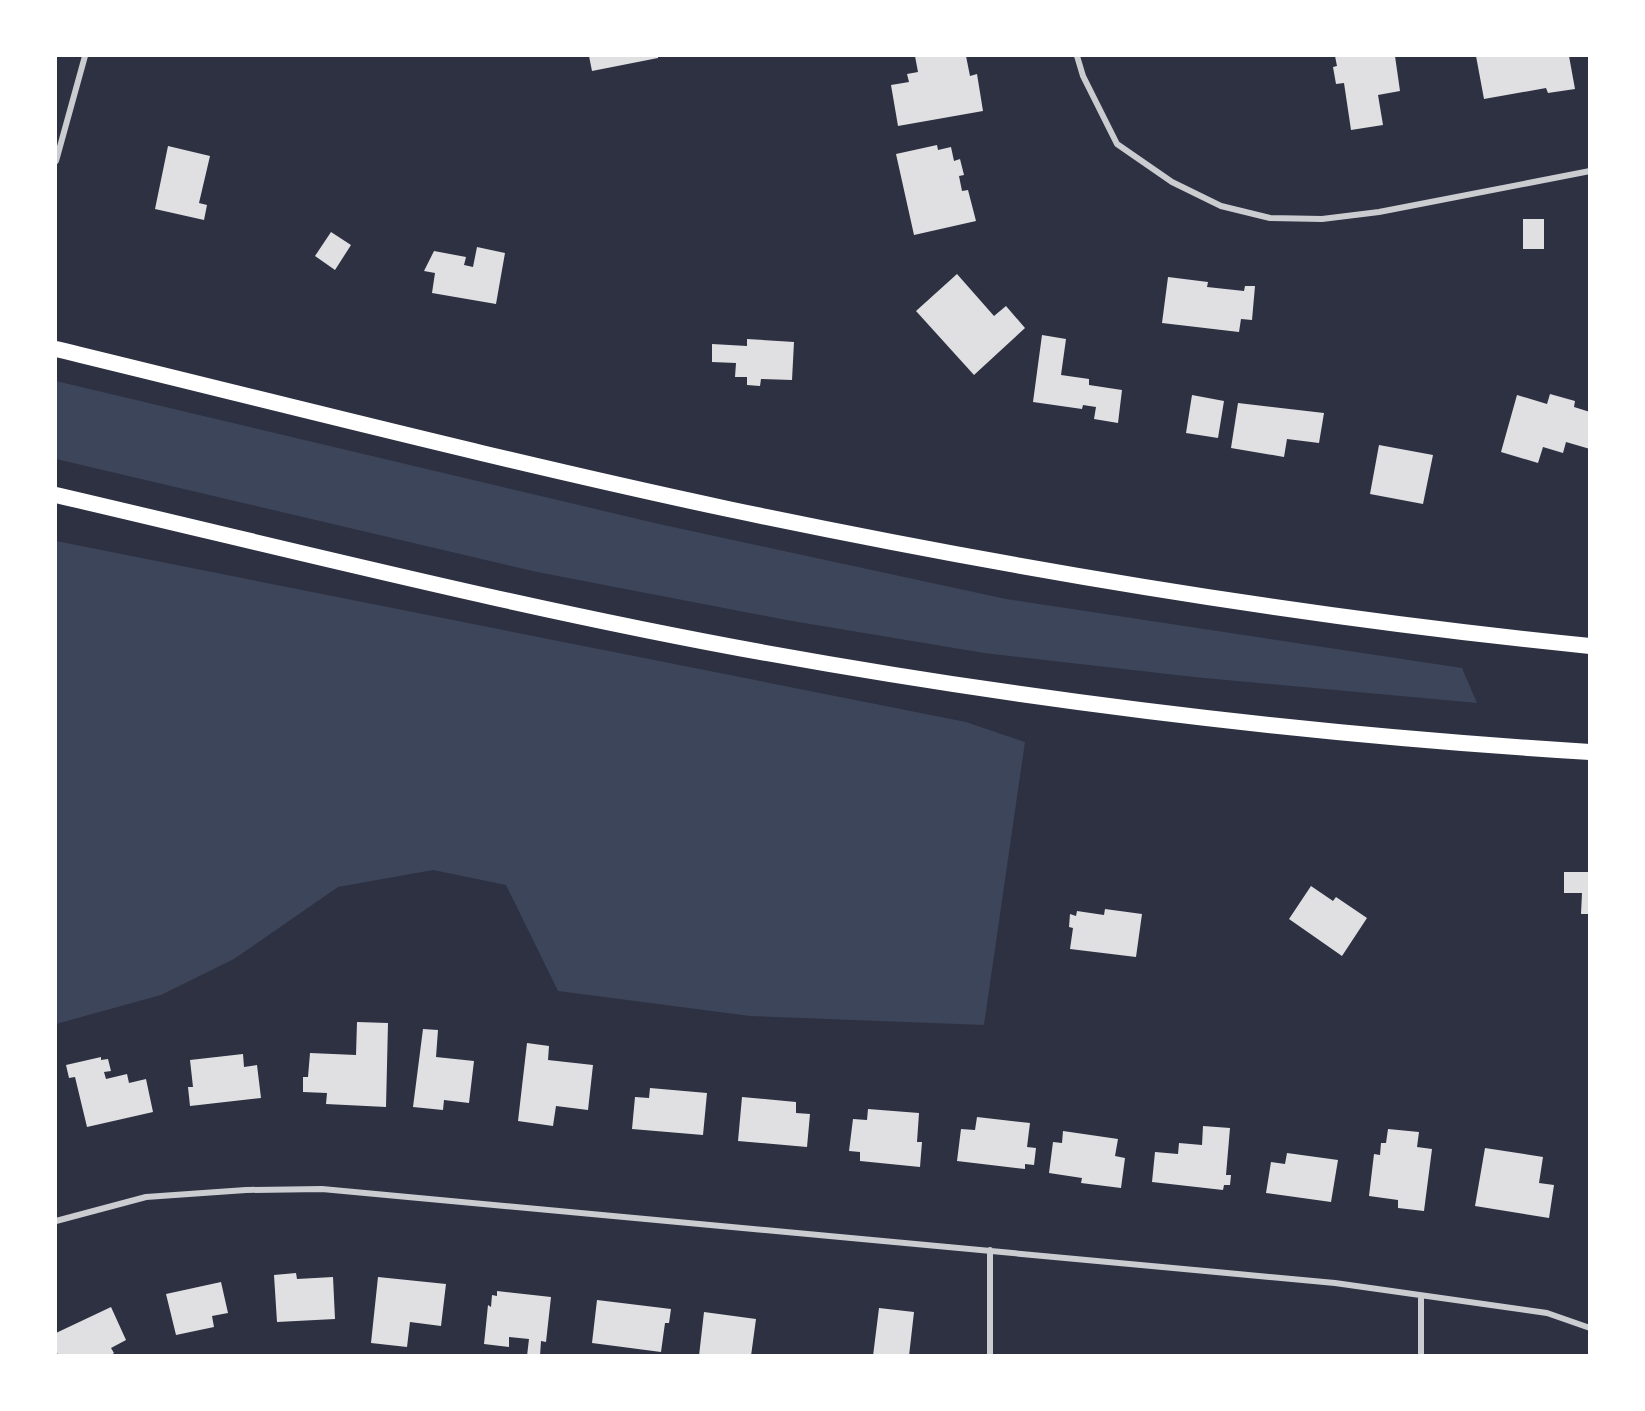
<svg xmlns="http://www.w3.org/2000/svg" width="1645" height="1411" viewBox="0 0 1645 1411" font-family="'DejaVu Sans',sans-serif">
<rect width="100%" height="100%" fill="#2d3142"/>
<path fill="#3c4559" d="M56 381 659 524 1006 599 1462 668 1477 703 1194 677 984 653 786 620 537 572 56 459Z
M56 541 966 722 1025 742 984 1025 750 1016 558 991 506 885 433 870 338 887 234 959 161 995 56 1024Z"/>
<path fill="#e0e0e3" d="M589 56H658V58L592 71Z
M915 56H966L970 76 977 74 983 111 898 126 891 85 909 82 907 74 918 72Z
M1335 56H1395L1400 91 1378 95 1383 125 1351 130 1344 83 1336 84 1333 67 1337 66Z
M1476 56H1569L1575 89 1548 93 1546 88 1484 99Z
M937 145 938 150 951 147 954 161 960 159 964 175 959 176 962 191 968 190 976 221 914 235 896 154Z
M168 146 210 156 199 203 207 205 204 220 155 209Z
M1523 219H1544V249H1523Z
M331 232 351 245 335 270 315 256Z
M477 247 505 253 496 304 432 293 435 273 424 271 434 251 466 257 464 265 473 267Z
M957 274 994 316 1006 306 1025 328 974 375 916 311Z
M1168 277 1208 282 1207 287 1244 291 1245 286H1255L1252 320 1241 319 1239 332 1162 323Z
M1042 335 1066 339 1061 375 1089 379V385L1122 390 1118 423 1094 419 1096 407 1083 405 1082 409 1033 402Z
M747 339 794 342 792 380 761 379 760 386 747 385V377H735L736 363 712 362V344L747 346Z
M1550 394 1575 401 1574 407 1590 412V449L1566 442 1563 453 1543 447 1538 463 1501 452 1517 395 1547 404Z
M1192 395 1224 401 1218 438 1186 433Z
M1238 403 1324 413 1319 443 1287 439 1284 457 1231 448Z
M1379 445 1433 455 1423 504 1370 494Z
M1564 872H1590V914H1581L1582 893H1564Z
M1311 886 1333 901 1336 897 1367 918 1342 956 1289 919Z
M1105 909 1142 914 1136 957 1070 949 1073 928 1069 927 1070 914 1076 916 1077 911 1104 915Z
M357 1022 388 1023 386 1107 326 1104 327 1093 303 1092V1077H308L310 1053 356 1055Z
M423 1029 438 1030 436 1057 474 1061 469 1103 444 1100 443 1110 413 1107Z
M527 1043 549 1046 548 1060 593 1065 588 1110 556 1106 553 1126 518 1121Z
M243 1054 244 1067 257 1065 261 1098 190 1106 188 1087H193L190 1060Z
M101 1057V1060L108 1059 111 1071 104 1072 106 1079 127 1074 129 1083 146 1079 153 1112 87 1127 75 1077 69 1078 66 1065Z
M650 1088 707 1093 703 1135 632 1129 635 1097 649 1098Z
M742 1097 796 1102V1113L810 1114 807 1147 738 1141Z
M868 1109 919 1113 917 1142H922L920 1167 860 1161V1152L849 1151 853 1119 867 1120Z
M977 1117 1030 1123 1027 1147 1036 1148 1034 1165 1025 1164V1169L957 1161 961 1129 975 1130Z
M1203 1126 1230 1128 1226 1175H1231L1230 1185H1224L1223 1190 1152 1182 1155 1152 1178 1154 1179 1143 1202 1145Z
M1388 1129 1419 1132 1417 1147 1432 1149 1424 1211 1398 1208V1200L1369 1196 1374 1154 1380 1155 1381 1143H1386Z
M1063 1131 1118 1139 1115 1156 1125 1158 1121 1188 1081 1183 1082 1178 1049 1173 1053 1142 1062 1143Z
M1485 1148 1543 1157 1539 1183 1554 1185 1549 1218 1475 1206Z
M1287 1153 1338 1160 1331 1202 1266 1193 1271 1162 1285 1164Z
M296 1273 297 1279 333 1277 335 1319 277 1322 274 1275Z
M378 1277 446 1284 441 1326 410 1322 407 1347 371 1343Z
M221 1282 228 1313 212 1316 214 1327 176 1335 166 1294Z
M497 1291 551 1297 546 1342 541 1341 540 1356H527L529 1339 509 1337V1347L484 1344 488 1305 491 1307 492 1295 497 1296Z
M597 1300 671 1309 669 1323H665L661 1352 592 1343Z
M111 1307 126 1340 111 1348 114 1353 110 1356H59L57 1353 56 1354V1333Z
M879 1308 914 1312 909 1356H873Z
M704 1312 756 1319 751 1356H699Z"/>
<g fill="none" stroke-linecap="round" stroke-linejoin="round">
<path stroke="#caccd0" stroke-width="6" d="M1077 56 1083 76 1117 144 1172 182 1221 206 1270 218 1322 219 1379 212 1590 171
M56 161 85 56
M56 1221 146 1197 246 1190 322 1189 1335 1283 1547 1313 1590 1328
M990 1250V1356
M1421 1356V1297"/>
<path stroke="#fff" stroke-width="16" d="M56 349C279 403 503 461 728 509 1013 569 1300 617 1590 646
M56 495C292 550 527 610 766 653 1038 702 1313 735 1590 752"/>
</g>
<rect width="1645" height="1411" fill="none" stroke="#ffffff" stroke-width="114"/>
</svg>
